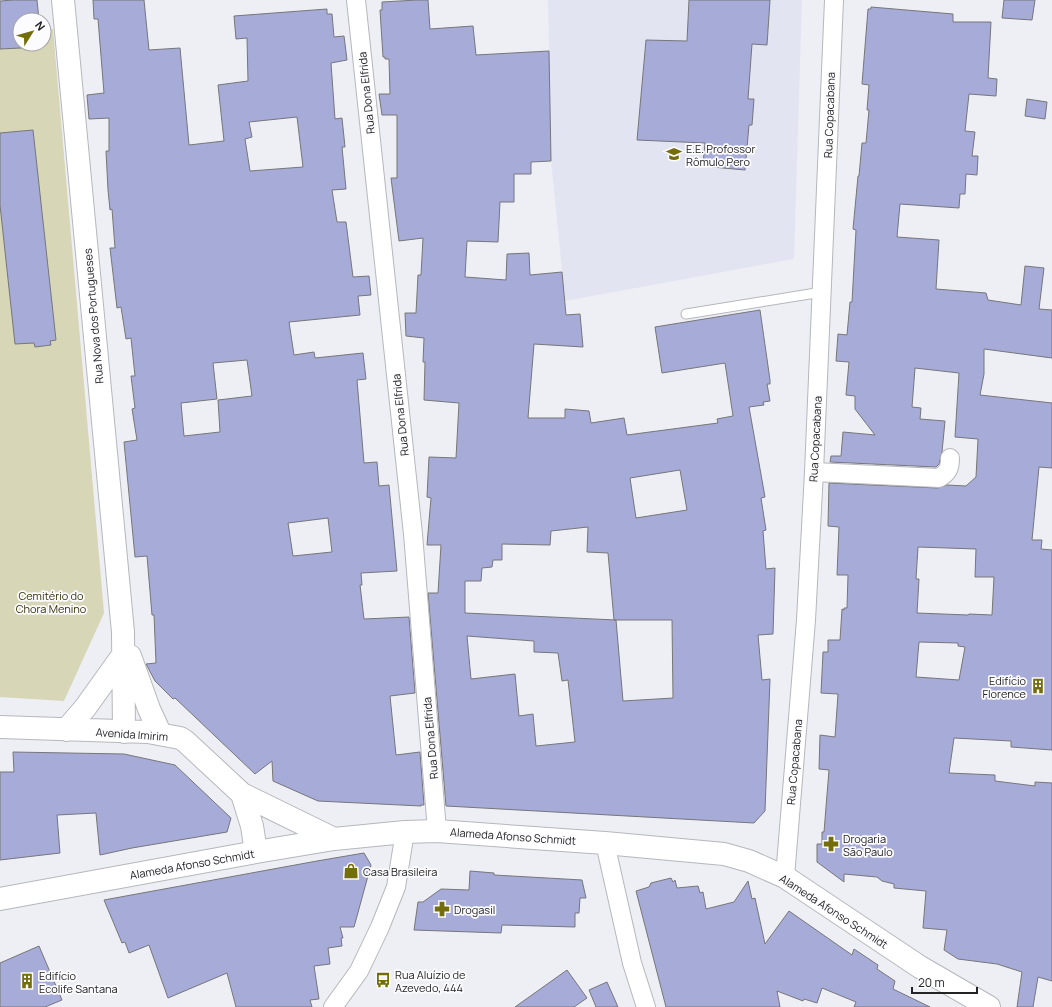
<svg xmlns="http://www.w3.org/2000/svg" width="1052" height="1007" viewBox="0 0 1052 1007" font-family="Manrope,sans-serif">
<rect width="100%" height="100%" fill="#eeeff4"/>
<path fill="#e2e4f1" d="M548 0H802L794 259 565 301 551 161Z"/>
<path fill="#d7d6b7" d="M44 29H53L104 613 64 701 0 697V30L20 44H44Z"/>
<path fill="#a6abd7" stroke="#76767b" fill-rule="evenodd" d="M14 0H37L39 20H20V44H41V47L0 49V1Z
M93 0H144L149 50 180 48 189 145 224 141 218 85 248 81 247 38 236 39 234 16 327 9V14H332L334 37 344 36 347 60 331 63 335 119 342 118 345 147H342L346 189 332 190 337 222H346L353 277 369 276 371 295 358 296 360 315 289 322 294 355 314 352 315 358 363 353 366 379 357 380 364 463 377 462 379 486 389 485 397 571 361 573 362 585H360L364 619 409 617 415 693 390 696 396 755 420 752 424 805H421V806L318 801 273 781 272 761 255 774 175 698 173 699 155 681 146 664 156 663 154 615H152L147 556 135 557 124 442 137 440 132 409 135 408 131 376H135L131 338 126 339 121 307 117 308 110 248H115L112 209 110 210 108 190 106 151H109V118L89 119 87 95 104 93 98 19H94ZM297 117 303 167 250 171 245 139 252 137 249 122ZM247 360 252 396 218 400 220 432 184 436 181 403 217 399 213 363ZM328 518 332 552 293 556 288 523Z
M417 0H428L430 29 473 26 476 55 549 51 551 161 531 162V174H514V202H500L498 242 467 241 465 277 506 280 507 254 529 253 530 275 562 272 566 315 580 314 583 347 534 344 528 418H565V409L589 411 591 423 624 418 627 435 718 423 717 419 733 416 725 363 662 373 655 327 760 310 770 380V384H767L770 401 763 402 764 405 749 407 765 497 761 498 766 530 763 531 766 569 775 568 773 634 758 635 762 680 770 679 765 811 754 823 446 806 428 593H438L441 545H427L431 498 427 497 429 457 456 458 459 403 424 400 425 362H423L424 338 406 336 405 313H416L418 275H421L423 238 399 241 391 178H397V115H382L379 94H390L389 59H385V57H383L380 10H382V2ZM680 470 687 510 636 518 630 478ZM588 527 587 552 608 553 614 620H672L673 698 623 701 616 620 465 613V581H481L482 568 492 567 493 560H502V544L550 545 551 531ZM467 636 534 641V652L558 653 562 681 568 680 575 742 536 746 533 714 519 716 515 674 471 679Z
M689 0H770L767 45 752 44 748 99H754L752 125H749L745 170 712 167V164H703L705 143 637 140 646 40 687 41Z
M1004 0H1035L1032 20 1002 18Z
M871 7 953 14V22H991L988 78 997 79 996 96 969 94 965 131 975 132 972 156H978L977 175 966 174 965 194H960L959 208 900 204 897 237 939 240 936 289 986 293 988 300 1021 305 1025 266 1044 268 1039 309 1052 310V358L984 349V374L980 395 1052 403V468L1039 467 1032 540H1042L1041 549 1052 550V750L1011 747V741L954 738 949 773 995 775V781L1035 786V782L1052 783V981L1038 977 1033 1007H1017L1022 972 997 964 958 959 944 950 947 930 923 928 926 891 894 888V884L882 881 877 877 844 874V882L817 862V844H822V832H824L829 770 819 769 820 735 835 737 838 694 821 693 823 652H828V640H840L842 609 844 610V608H847L848 575H837L839 527 828 526 829 483 938 488 947 485 966 486 976 477 978 439 955 437 959 373 915 368 912 407 921 408 920 419 945 421 942 452 939 464 936 467 830 462 831 456H841L843 432 875 435 855 409V396L846 395 849 362 836 361 838 334 847 335 850 302H852L856 230 853 229 858 176H859L862 143H866L869 110H867L869 85 862 84 868 9H871ZM918 547 976 549 975 577H994L992 615 969 614 968 615 917 613 919 579H916ZM919 642 958 643V646L965 647 959 680 916 677Z
M1027 99 1047 102 1045 119 1025 116Z
M33 130 56 340 50 341 51 345 35 347 34 343 15 344 0 205V133Z
M13 752 124 754 175 765 231 818 227 832 132 848 100 855 96 813 57 815 60 853 0 860V772H14Z
M364 853 371 865 354 927H340L343 938H341L342 946 328 948 330 964 314 966 319 999 310 1000 312 1007H236L227 973 168 998 149 945 129 953 125 942 122 943 104 900 317 861Z
M470 871 494 873V875L582 880 586 898H580L579 913H575V927L502 925 501 933 414 930 418 902H423L441 889 469 890Z
M671 878 673 882 675 880 677 888 698 886 700 893 703 892 706 909 734 902 748 881 752 899 755 898 765 944 789 911 852 955 854 949 878 965 877 969 895 981 893 989 930 1007H854L856 1002 822 988 817 1003 804 999 803 1001 777 991 780 1007H666L636 891 649 887 651 883Z
M39 946 62 1000 45 1007H0V963Z
M567 970 587 998 574 1007H515Z
M607 982 618 1007H596L589 990Z"/>
<g fill="none" stroke-linecap="round" stroke-linejoin="round">
<g stroke="#b6b7bc" stroke-width="11">
<path id="lane" d="M686 314 822 292"/>
</g>
<g stroke="#b6b7bc" stroke-width="20">
<path id="street" d="M356 0 413 534 437 831
M814 472 939 478C948 473 950 468 950 458
M605 843 632 963 646 1007
M785 877 806 620 814 472 834 0
M333 1007 359 971 380 927 396 887 405 832"/>
</g>
<g stroke="#b6b7bc" stroke-width="24">
<path id="secondary" d="M63 0 123 632 124 732
M130 656 149 709 160 733
M0 727 148 732 180 738 185 741 242 794 334 839
M66 730 85 708 123 655
M242 794 252 826 256 852
M0 899 256 852 334 839 405 832 437 831 519 837 605 843 724 854 749 861 785 877 920 967 989 1007"/>
</g>
<use href="#lane" stroke="#fff" stroke-width="9"/>
<use href="#street" stroke="#fff" stroke-width="18"/>
<use href="#secondary" stroke="#fff" stroke-width="22"/>
</g>
<defs>
<g id="school-bare" transform="scale(1.2)"><path d="M0-5L7-2L0 1L-7-2ZM-4 1L0 2.5L4 1V4Q0 6-4 4Z" fill="#746d0c" stroke="#fcfcfe" stroke-width="2.5" paint-order="stroke"/></g>
<g id="building-bare" transform="scale(1.2)"><path d="M-4-6H4V6H1V3H-1V6H-4ZM-2.5-4.3h1.7v1.8h-1.7ZM.8-4.3h1.7v1.8H.8ZM-2.5-1h1.7V.8h-1.7ZM.8-1h1.7V.8H.8Z" fill="#746d0c" stroke="#fcfcfe" stroke-width="2.5" paint-order="stroke"/></g>
<g id="pharmacy-bare" transform="scale(1.2)"><path d="M-2-6h4v4h4v4h-4v4h-4v-4h-4v-4h4Z" fill="#746d0c" stroke="#fcfcfe" stroke-width="2.5" paint-order="stroke"/></g>
<g id="shop-bare" transform="scale(1.2)"><path d="M-5-2.5h2.3a2.7 3.5 0 0 1 5.4 0H5L5.5 6h-11ZM-1.5-2.5h3a1.5 2.3 0 0 0-3 0Z" fill="#746d0c" stroke="#fcfcfe" stroke-width="2.5" paint-order="stroke"/></g>
<g id="bus-bare" transform="scale(1.2)"><path d="M-5-6H5V4H4V6H2V4H-2V6H-4V4H-5ZM-3.5-4V0h7V-4ZM-3.5 1.2v1.5H-2V1.2ZM2 1.2v1.5H3.5V1.2Z" fill="#746d0c" stroke="#fcfcfe" stroke-width="2.5" paint-order="stroke"/></g>
</defs>
<g fill-rule="evenodd">
<use href="#school-bare" x="674" y="154"/>
<use href="#building-bare" x="1038" y="686"/>
<use href="#pharmacy-bare" x="831" y="844"/>
<use href="#shop-bare" x="351" y="871"/>
<use href="#pharmacy-bare" x="442" y="909"/>
<use href="#bus-bare" x="383" y="980"/>
<use href="#building-bare" x="27" y="981"/>
</g>
<g text-anchor="middle" dominant-baseline="central" stroke-width="3.5" stroke-linejoin="round" paint-order="stroke">
<g font-size="11" fill="#232325" stroke="#fcfcfe">
<text transform="translate(366 93) rotate(-96)">Rua Dona Elfrida</text>
<text transform="translate(829 115) rotate(-88)">Rua Copacabana</text>
<text transform="translate(93 316) rotate(-95)">Rua Nova dos Portugueses</text>
<text transform="translate(400 415) rotate(-96)">Rua Dona Elfrida</text>
<text transform="translate(815 439) rotate(-87)">Rua Copacabana</text>
<text transform="translate(132 734) rotate(4)">Avenida Imirim</text>
<text transform="translate(430 738) rotate(-95)">Rua Dona Elfrida</text>
<text transform="translate(794 762) rotate(-85)">Rua Copacabana</text>
<text transform="translate(513 836) rotate(4)">Alameda Afonso Schmidt</text>
<text transform="translate(192 864) rotate(-10)">Alameda Afonso Schmidt</text>
<text transform="translate(834 911) rotate(33)">Alameda Afonso Schmidt</text>
</g>
<g font-size="11" fill="#232325" stroke="#fcfcfe" text-anchor="start">
<text x="686" y="148">E.E. Profossor<tspan x="686" dy="13">Rômulo Pero</tspan></text>
<text x="1026" y="680" text-anchor="end">Edifício<tspan x="1026" dy="13">Florence</tspan></text>
<text x="843" y="838">Drogaria<tspan x="843" dy="13">São Paulo</tspan></text>
<text x="363" y="871">Casa Brasileira</text>
<text x="454" y="909">Drogasil</text>
<text x="395" y="974">Rua Aluízio de<tspan x="395" dy="13">Azevedo, 444</tspan></text>
<text x="39" y="975">Edifício<tspan x="39" dy="13">Ecolife Santana</tspan></text>
</g>
<g font-size="11" fill="#333009" stroke="#fcfcfe">
<text x="51" y="595">Cemitério do<tspan x="51" dy="13">Chora Menino</tspan></text>
</g>
</g>
<g transform="translate(32 32) rotate(53)"><circle r="19" fill="#fcfcfe" stroke="#a5a5a7"/>
<path d="M0-3L7 15L0 10L-7 15Z" fill="#746d0c"/>
<text y="-6" font-size="11" font-weight="bold" text-anchor="middle" fill="#232325">N</text>
</g>
<path d="M912 987v6h65v-6" fill="none" stroke="#232325" stroke-width="2"/>
<text x="918" y="987" font-size="12" fill="#232325" stroke="#fcfcfe" stroke-width="3" paint-order="stroke">20 m</text>
</svg>
